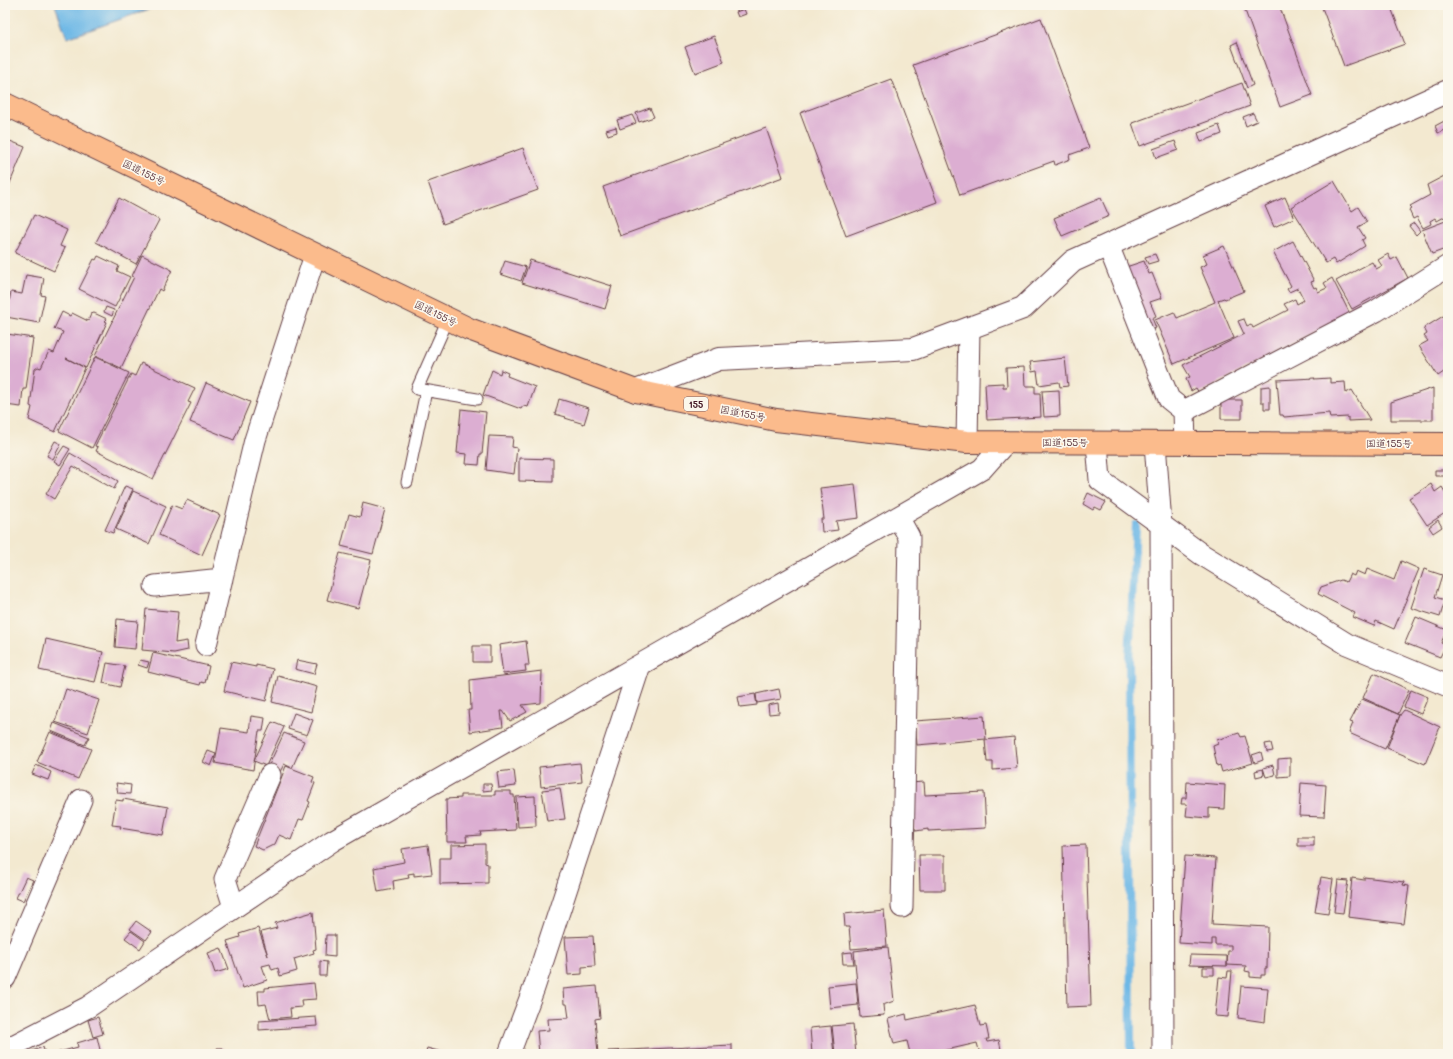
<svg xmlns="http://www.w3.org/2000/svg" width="1453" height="1059" viewBox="0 0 1453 1059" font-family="Mali,'Klee One',sans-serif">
<rect width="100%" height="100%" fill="#fbf7ec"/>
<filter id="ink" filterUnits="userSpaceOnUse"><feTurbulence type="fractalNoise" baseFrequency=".025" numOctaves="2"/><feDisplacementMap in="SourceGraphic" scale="8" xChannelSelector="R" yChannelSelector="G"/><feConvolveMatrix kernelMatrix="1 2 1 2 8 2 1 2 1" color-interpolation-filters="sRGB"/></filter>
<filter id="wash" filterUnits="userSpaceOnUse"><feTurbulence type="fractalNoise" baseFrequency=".012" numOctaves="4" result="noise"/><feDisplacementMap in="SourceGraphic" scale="16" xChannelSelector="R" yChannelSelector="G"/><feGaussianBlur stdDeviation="0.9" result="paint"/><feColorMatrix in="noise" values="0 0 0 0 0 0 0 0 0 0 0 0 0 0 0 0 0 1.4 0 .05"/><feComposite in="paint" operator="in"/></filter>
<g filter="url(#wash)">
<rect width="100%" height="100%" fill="#f3e9d0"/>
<path fill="#6db8e6" stroke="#5c6c88" d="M55 5H161L67 38Z"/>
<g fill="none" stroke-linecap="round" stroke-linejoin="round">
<path stroke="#6db8e6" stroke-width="8" d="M1131 1054 1129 659 1136 525"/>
</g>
<g id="blocks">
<path fill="#dcaed2" d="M1243 5H1279L1312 95 1280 107Z
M1321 5H1390L1405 44 1344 66Z
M744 9 746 14 738 17 736 12Z
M1041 18 1089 148 1069 155 1070 159 1055 165 1054 161 960 195 913 65Z
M714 36 724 62 695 73 685 47Z
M1237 42 1253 85 1247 88 1231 45Z
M891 79 937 202 846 236 800 113Z
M1242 83 1250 106 1140 146 1132 123Z
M650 108 654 117 639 122 636 113Z
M1253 113 1257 121 1246 126 1243 117Z
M632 115 636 123 620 129 617 120Z
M1448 119V128L1438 133 1435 126Z
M1219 125 1222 134 1201 142 1198 133Z
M616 127 617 132 608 135 606 130Z
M766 128 783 177 620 236 603 187Z
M5 139 25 147 5 195Z
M1175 141 1178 150 1156 158 1153 149Z
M523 148 538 190 443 224 428 182Z
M1448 174V215L1437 221 1435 218 1430 221 1431 224 1423 228 1417 217 1413 219 1409 210 1412 208 1410 206 1430 195 1427 185Z
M1334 181 1352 211 1358 207 1367 222 1358 227 1365 238 1362 240 1365 246 1336 264 1333 259 1326 263 1291 207Z
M1285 197 1294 218 1274 227 1265 206Z
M119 198 159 220 136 264 96 242Z
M1101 198 1109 216 1062 236 1054 218Z
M34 215 67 230 60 246 65 248 54 271 15 253Z
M1448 220V248L1432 254 1422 230Z
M1414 223 1420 231 1416 235 1409 226Z
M1293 241 1314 281 1311 282 1314 288 1316 287 1318 292 1327 288 1324 283 1332 278 1350 314 1199 393 1196 388 1191 391 1186 379 1190 377 1183 365 1244 334 1238 321 1244 319 1247 326 1251 324 1253 328 1288 310 1284 304 1295 299 1297 304 1304 300 1298 288 1289 292 1287 289 1291 286 1273 252Z
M1224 246 1244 291 1225 299 1224 298 1218 300 1234 338 1174 364 1155 320 1174 312 1177 318 1215 302 1200 267 1207 264 1203 255Z
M1155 254 1158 261 1148 264 1145 257Z
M1388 254 1391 260 1397 257 1408 278 1352 309 1336 281 1372 262 1376 269 1382 266 1378 260Z
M142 255 172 270 162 291 159 289 121 368 95 356 134 277 132 276Z
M98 256 119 266 117 271 130 277 115 307 79 289 94 259 96 260Z
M530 260 612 286 605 309 522 283Z
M505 261 526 267 521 281 500 274Z
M1144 261 1149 274 1152 273 1162 298 1150 302 1156 316 1152 318 1156 328 1146 332 1123 268Z
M26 275 44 278 41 295 45 296 39 323 6 317 11 292 22 294Z
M106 307 114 310 112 316 104 312Z
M62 312 70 316 72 313 88 321 91 314 94 313 107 319 105 321 107 322 86 368 66 358 85 368 55 432 29 420 32 407 30 406 35 369 38 367 41 368 49 351 54 353 63 332 54 329Z
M1448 313V369L1438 376 1419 346 1428 341 1424 336 1427 334 1424 328Z
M7 334 33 338 26 389H23L21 407 5 405V345Z
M95 357 129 373 92 448 59 431Z
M1065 358 1068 386 1060 387 1059 382 1039 385 1037 371 1032 372 1030 362Z
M141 363 195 388 188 402 191 403 153 479 96 451 98 447 95 446 131 374 135 376Z
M1024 367 1025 386H1035V393H1040L1041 417 987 420 985 384 1003 383V387H1007L1006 368Z
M492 370 500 374 501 370 508 373 507 376 535 387 528 407 523 406 521 409 483 395Z
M1315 378 1314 379 1330 378V383L1345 382 1346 393 1352 390 1370 420 1348 421V417L1330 418 1329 413 1284 417 1283 415H1280L1277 380Z
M206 383 250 402 234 440 190 422Z
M1270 386V409H1264V402H1261V387Z
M1433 388V420H1391V402Z
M1059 390 1060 416 1044 417 1042 391Z
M559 399 589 408 584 424 565 418 566 417 555 414Z
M1221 400H1242V419H1221Z
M461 409 486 412 482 454H480L479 465 466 464 467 454 457 453Z
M489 436 513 437 512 447 517 448 514 474 486 470Z
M55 441 61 444 53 459 47 456Z
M64 446 70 449 60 465 54 461Z
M70 453 118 481 114 489 73 466 54 499 46 494Z
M519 458 553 459V482L519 481Z
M1435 470H1447V476H1435Z
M855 484 859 518 836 521 838 530 822 532 821 519H824L820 488Z
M1431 484 1435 492 1442 487 1445 492 1448 490V511L1427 525 1409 498Z
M125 486 133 489 113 533 105 530Z
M133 491 166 506 149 544 116 529Z
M1088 493 1106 502 1101 510 1095 507 1093 510 1083 504Z
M187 500 220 515 202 555 159 535 172 505 182 509Z
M363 503 385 509 373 554 341 546 349 514 360 517Z
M1438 520 1442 527 1433 533 1429 527Z
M340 553 371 560 358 608 327 600Z
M1401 561 1419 569 1394 629 1376 621 1374 626 1353 617 1355 613 1318 594 1321 587 1341 580 1346 582 1350 574 1354 576 1356 571 1365 575 1367 569 1394 580Z
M1424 569 1442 575 1435 597 1445 600 1440 617 1411 608Z
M146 609 178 612 175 643 187 641 188 650 174 653 142 650Z
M1416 617 1447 630 1441 643 1446 645 1440 657 1405 643Z
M117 619 138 621 135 649 115 647Z
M46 639 103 652 95 682 39 670Z
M526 641 529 665H525L526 671 503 674 499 645Z
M473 646H490V662H473Z
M153 653 209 666 205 683 201 682 200 685 148 672Z
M140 660 149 662 147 668 138 665Z
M297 660 317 664 314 674 295 669Z
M231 662 256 667V665L273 669 266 701 224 691Z
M107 663 125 666 120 687 103 683Z
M542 671 541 703 522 705 527 712 510 721 503 711H501L503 727 470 732 468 710H471L470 680Z
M1374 673 1409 690 1398 714 1363 698Z
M278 676 317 687 311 712 272 702Z
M66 689 99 700 88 733 55 722Z
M779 689 781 699 757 703 756 694Z
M1411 690 1428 697 1421 714 1404 707Z
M755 694 757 705 740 707 738 697Z
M1362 699 1400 715 1385 749 1349 733 1353 723 1350 722Z
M778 703 779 713 769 714 768 705Z
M1404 710 1440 727 1425 764 1387 748 1400 715Z
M294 713 313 720 307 735 288 729Z
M251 716 265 718 263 731H259L253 770 215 763 221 728 249 732Z
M984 716 986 739 917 745 915 721Z
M272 722 284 727 266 766 254 761Z
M54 723 89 737 85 745 51 731Z
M50 732 91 749 78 779 37 762Z
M284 733 304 741 292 768 284 764 280 772 268 767Z
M1239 733 1241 737 1245 736 1253 763 1222 772 1220 765 1217 766 1213 746 1218 744 1217 740Z
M1014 737 1017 768 993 770V762H987L985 740Z
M1271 743 1273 751 1267 752 1265 744Z
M208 751 216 754 211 766 203 762Z
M1261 752 1263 760 1255 763 1252 755Z
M1290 758V776L1278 777V759Z
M580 763 582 782 541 787 539 767Z
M36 765 51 772 48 780 32 774Z
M1273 765 1275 775 1266 777 1263 768Z
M286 766 314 777 312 782 315 783 308 801 310 802 303 820 299 819 291 840 279 835 275 844 263 850 254 846Z
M1263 769 1264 775 1256 777 1255 771Z
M514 770 516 786 499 788 497 772Z
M924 782 925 795 984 792 986 828 928 831V829L916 831V829H914L910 783Z
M1187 782 1225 785 1224 809 1209 808V818L1186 816 1187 807 1186 804H1181L1182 798H1186Z
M116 783 131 785 130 794 118 793Z
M1301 783 1326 785 1324 817 1299 816Z
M483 784H491L492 790 483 791Z
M560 788 565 819 547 821 542 790Z
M495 791H511V795H514L516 830 480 832 481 835 466 836 467 842H447L446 799 461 798V795H495Z
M535 796 536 826 518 827 516 797Z
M123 799 168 807 163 835 120 828 121 826 112 825 116 800 123 801Z
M1298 837H1314V846H1298Z
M485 844V863L488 864V883L440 884V858H451V845Z
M428 845 432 874 414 876V873L408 874 409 878 393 881 394 889 378 892 374 868 404 862 402 849Z
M1086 845 1091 1006 1067 1007 1063 846Z
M919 855H945V890H920Z
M1185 856 1216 858 1212 924 1268 927 1267 968H1265V975H1261V978L1250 977V972L1245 971 1246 966 1227 965 1228 951H1231V945H1215V939H1212V945L1179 943Z
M26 877 33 880 23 901 16 898Z
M1321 877 1333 879 1328 914 1315 912Z
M1364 877 1404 882 1403 885 1409 886 1404 924 1348 917 1352 878 1364 880Z
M1338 880 1348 881 1343 913 1334 912Z
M884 910 887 946 851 949 849 927H845L844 914Z
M313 912 316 949 313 950 314 953 294 959 297 971 280 976 278 968 272 970 270 964 262 966 267 980 243 988 227 941 240 937 239 934 258 928 268 956 261 932 277 928 275 923Z
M136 921 152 932 146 940 130 929Z
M131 931 145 941 140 949 125 938Z
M326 935H335V957L325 956Z
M593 936 595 966 582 967V974L568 975 565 937Z
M888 947 894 1001 883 1005 884 1015 860 1017 854 951Z
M221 948 229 969 215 973 208 953Z
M852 952 854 964H843L842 953Z
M1190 955 1227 956V966L1189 965Z
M320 961 327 962 326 976H320Z
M1203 967H1214V975H1203Z
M1228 971H1232L1228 1017 1215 1016 1219 977 1227 978Z
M314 983 316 999 301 1000 302 1007 290 1008 291 1017 270 1019 266 1004 259 1005 258 991H265V988Z
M856 983 858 1005 830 1008 828 986Z
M597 986 600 1018 595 1019 598 1054H539L537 1031 549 1030 548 1019 569 1018 567 1004H564L563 989Z
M1241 986 1268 988 1265 1022 1238 1018Z
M975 1005 980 1026 986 1025 989 1039H986L987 1042 999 1040 1002 1054H980L977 1043 929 1054 910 1053 907 1041 894 1044 888 1019 906 1014 907 1020Z
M98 1017 103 1034 93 1037 88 1020Z
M316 1017 317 1026 259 1030V1021Z
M853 1024 856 1054H835L832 1026Z
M831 1026 834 1054H812L810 1028Z
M97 1037 101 1054H52L78 1047 77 1043Z
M732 1045V1054H608V1051Z
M43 1047 45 1054H33L32 1051Z
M217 1048H223V1054H217Z
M427 1048 442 1052V1054H425Z"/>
</g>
</g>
<g filter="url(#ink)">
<use href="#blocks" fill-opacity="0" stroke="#633d44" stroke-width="1"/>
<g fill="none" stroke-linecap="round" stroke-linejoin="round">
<g stroke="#633d44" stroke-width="13">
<path id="service" d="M448 319 417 389 477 399
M407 482 426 391"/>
</g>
<g stroke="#633d44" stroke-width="23">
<path id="minor" d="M1108 245 1169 399 1184 411
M967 442 969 328
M1097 443 1100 480 1201 554 1347 644 1448 686
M1155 443 1161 524 1163 1054
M1185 443 1184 411 1376 311 1448 266
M898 517 909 537 902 907
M155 586 222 579
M206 645 255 440 315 255
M234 907 225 879 270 775
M5 978 81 800
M5 1050 88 1007 332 841 982 469 1006 442
M509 1054 534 988 640 665"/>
</g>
<g stroke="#633d44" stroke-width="24">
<path id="tertiary" d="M636 391 719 359 913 349 1023 308 1073 261 1448 91"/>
</g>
<g stroke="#633d44" stroke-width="24">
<path id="trunk" d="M5 104 469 329 636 391 776 420 967 442 1448 444"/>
</g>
<use href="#service" stroke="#fff" stroke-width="11"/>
<use href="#minor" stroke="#fff" stroke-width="21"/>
<use href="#tertiary" stroke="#fff" stroke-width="22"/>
<use href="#trunk" stroke="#fbbb8c" stroke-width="22"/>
</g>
</g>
<g text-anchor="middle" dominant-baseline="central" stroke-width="3.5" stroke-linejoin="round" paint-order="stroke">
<rect fill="#fbf7ec" stroke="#7f6065" stroke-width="1" x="684" y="397" width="24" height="14" rx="3"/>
<g font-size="9" font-weight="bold" fill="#4a1f2b">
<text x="696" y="404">155</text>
</g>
<g font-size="10" fill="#4a1f2b" stroke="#fbf7ec">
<text transform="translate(144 172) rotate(26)">国道155号</text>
<text transform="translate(436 313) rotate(26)">国道155号</text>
<text transform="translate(743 413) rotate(11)">国道155号</text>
<text x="1065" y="442">国道155号</text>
<text x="1389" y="443">国道155号</text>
</g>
</g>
<rect width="1453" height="1059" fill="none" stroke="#fbf7ec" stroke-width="20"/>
</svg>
